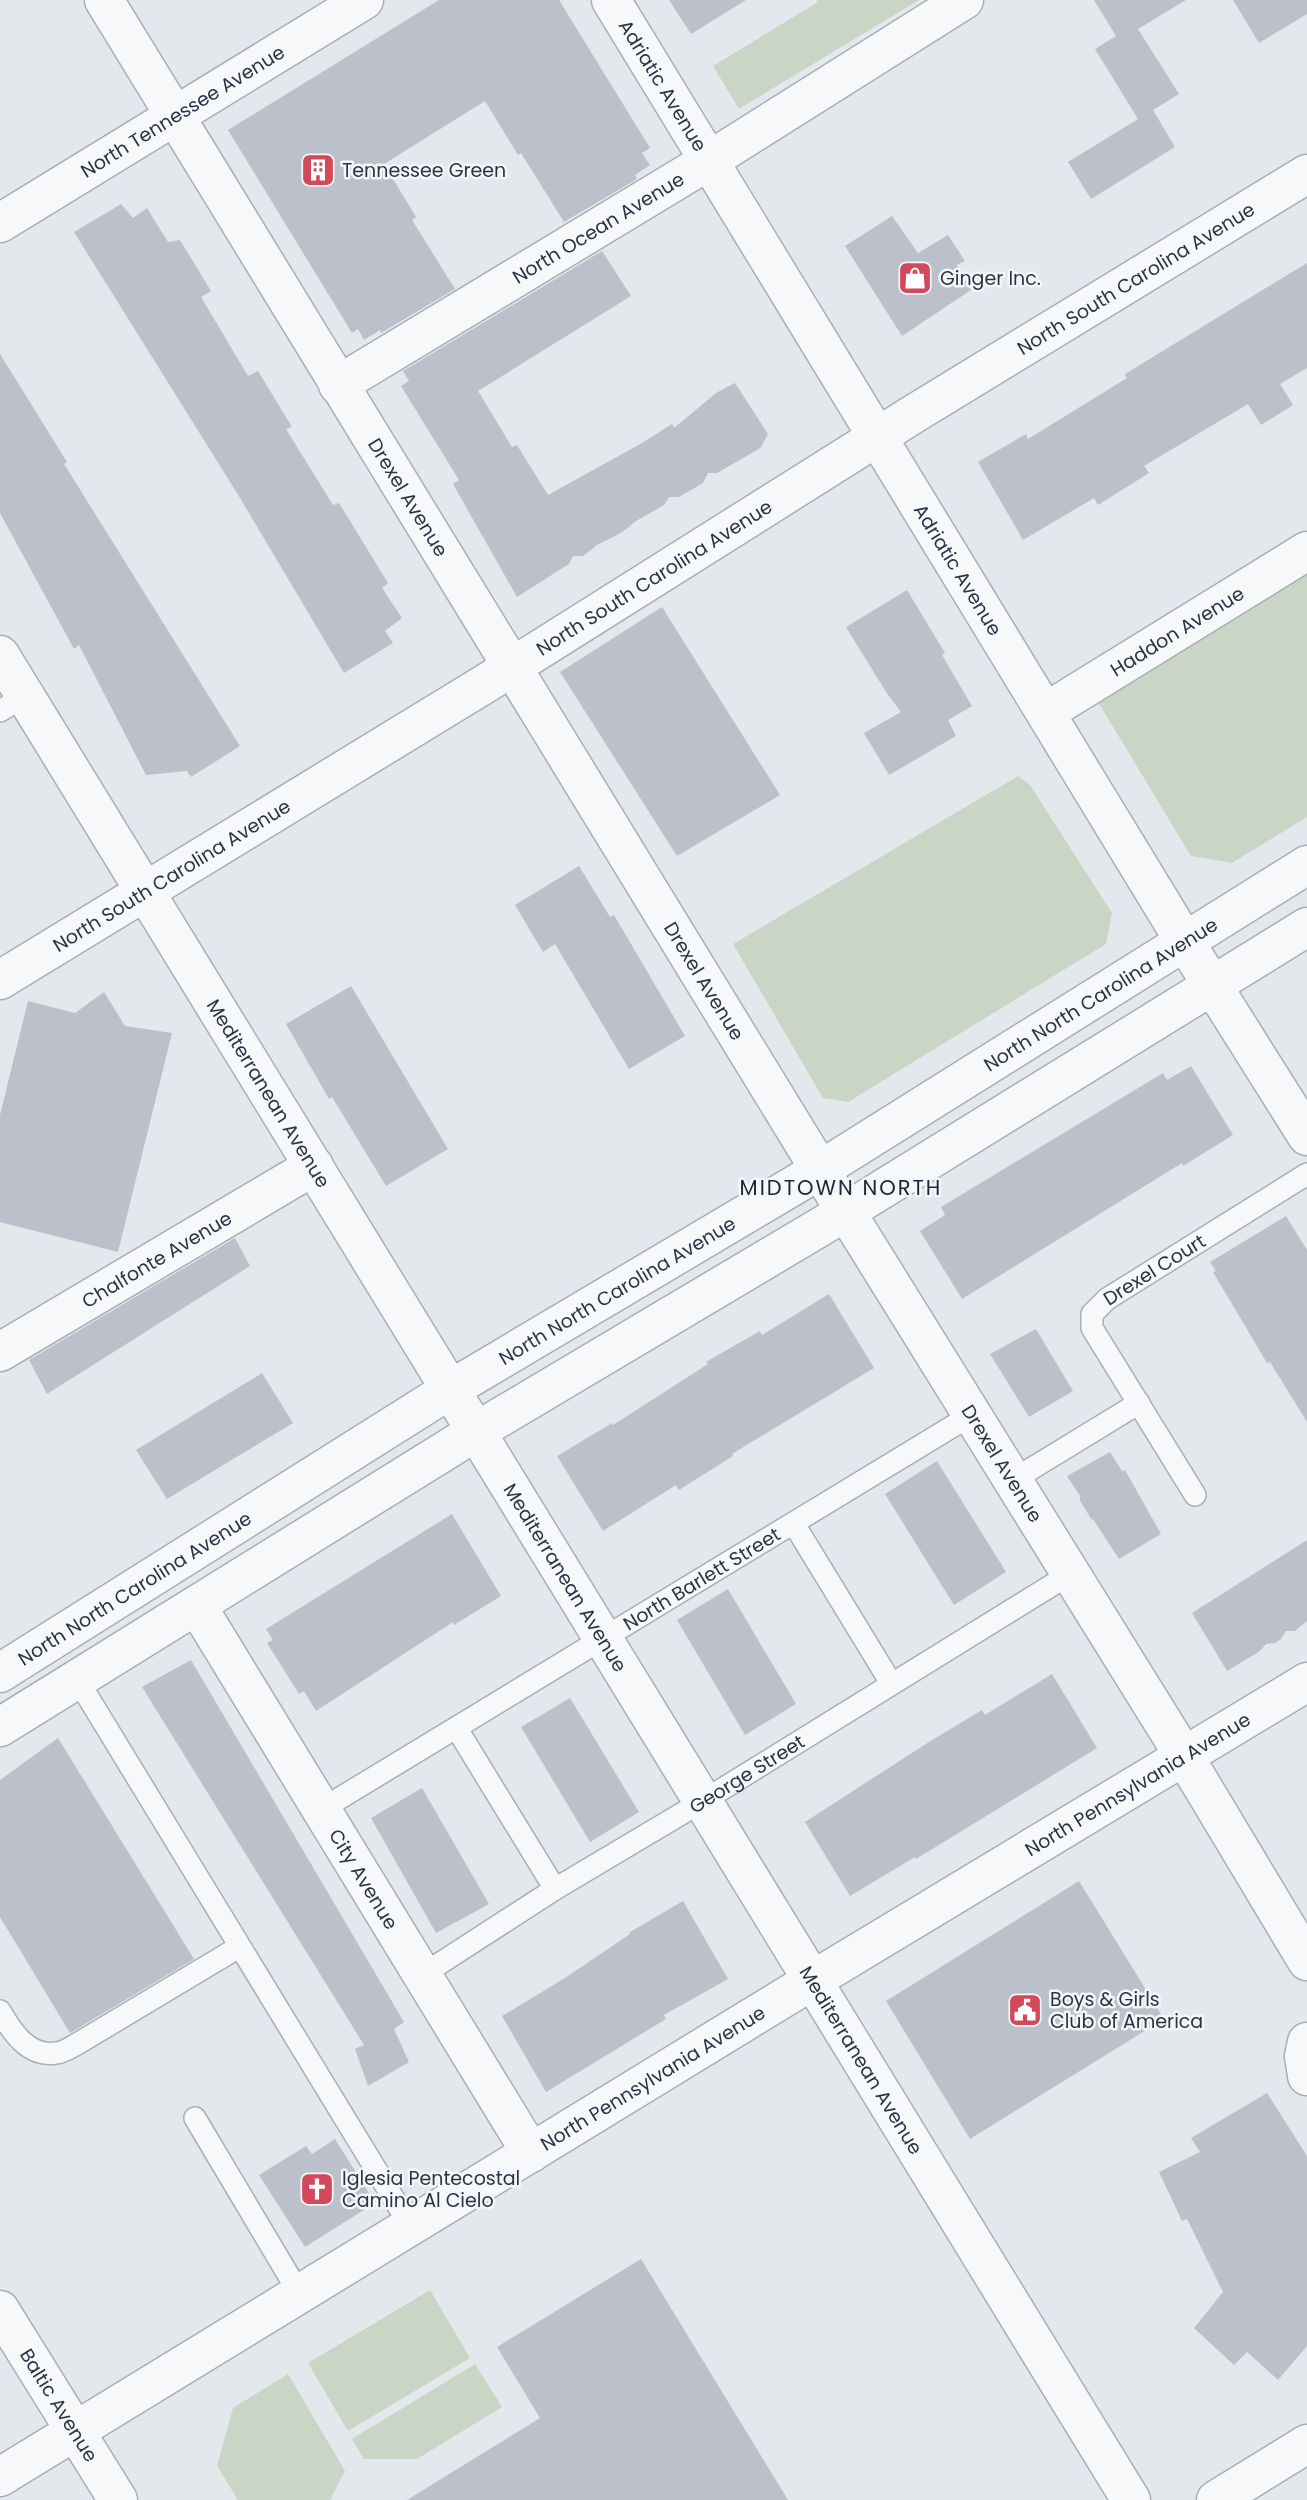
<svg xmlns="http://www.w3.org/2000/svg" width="1307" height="2500" viewBox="0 0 1307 2500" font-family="Poppins,sans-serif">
<rect width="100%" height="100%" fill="#e4e7ec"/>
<path fill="#c9d6c5" d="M817 0H919L739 109 713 66 818 2Z
M1307 568V817L1232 863 1191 856 1095 697Z
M1018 776 1030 785 1112 913 1106 944 848 1102 823 1098 733 944Z
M430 2290 470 2358 348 2431 308 2363Z
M475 2364 502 2407 417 2459H364L352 2439Z
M288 2374 345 2471 330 2500H238L217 2466 233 2408Z"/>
<path fill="#bbc0ca" d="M439 0H559L650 148 642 153 650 165 635 175 637 179 564 222 521 153 518 155 485 101 384 164 416 217 412 220 455 289 381 333 380 330 364 340 358 329 352 333 228 130Z
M669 0H746L691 34Z
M1094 0H1186L1138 29 1179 94 1153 110 1175 147 1091 199 1068 162 1138 119 1095 49 1116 36Z
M1233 0H1307V14L1259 43Z
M121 204 133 218 147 208 168 242 180 240 211 291 201 297 248 376 258 371 292 427 286 429 333 505 339 503 388 583 382 588 402 618 385 631 393 643 344 673 237 493 74 232Z
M892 216 918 253 948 235 965 261 957 265 971 290 902 336 845 246Z
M602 251 631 296 478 391 512 447 517 445 548 495 642 443 672 424 674 428 716 393 735 383 768 434 761 447 757 450 717 473H708L703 483 679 497H669L664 505 636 521 621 533 597 545 583 556H573L569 564 517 597 453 484 459 480 401 386 409 381 403 371Z
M1307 263V368L1280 384 1293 405 1261 425 1248 404 1144 466 1149 473 1098 505 1094 498 1023 540 978 462 1026 434 1028 439 1127 378 1125 374Z
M0 354 67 462 64 464 240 746 191 777 187 771 146 775 79 645 74 649 0 513Z
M907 590 945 653 942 655 972 706 948 720 956 736 889 775 864 733 901 712 886 692 846 627Z
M662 607 780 795 677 856 560 672Z
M579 866 610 917 614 915 685 1036 629 1069 555 944 543 952 515 905Z
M351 986 448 1149 386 1186 332 1097 329 1099 286 1024Z
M104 992 125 1026 172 1033 118 1252 0 1222V1115L28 1001 75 1013Z
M1191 1066 1233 1135 1183 1166 1182 1163 962 1299 920 1231 945 1215 941 1207 1163 1073 1167 1080Z
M1286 1216 1307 1250V1422L1270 1362 1267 1363 1213 1272 1216 1271 1210 1262Z
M235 1238 250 1266 47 1394 29 1360Z
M829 1294 874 1368 732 1454 733 1456 679 1490 676 1485 603 1531 557 1456 612 1423 613 1425 708 1364 706 1362 760 1331 762 1335Z
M1036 1329 1073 1391 1029 1417 990 1354Z
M262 1373 293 1423 167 1499 136 1450Z
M1110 1452 1122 1471 1125 1470 1161 1534 1119 1559 1093 1519 1092 1520 1080 1501V1496L1067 1476Z
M937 1461 1006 1572 954 1605 885 1494Z
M452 1514 501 1596 454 1625 453 1622 316 1711 304 1691 299 1694 267 1643 273 1640 266 1629Z
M1307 1540V1621L1295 1631H1286L1281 1639 1275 1643 1266 1644 1260 1651 1227 1671 1192 1613Z
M728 1589 796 1704 745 1735 677 1620Z
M191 1660 404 2022 394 2029 409 2062 368 2086 355 2049 364 2045 142 1687Z
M1052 1674 1097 1748 916 1859 915 1857 850 1896 805 1822 929 1742 982 1710 985 1715Z
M570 1698 639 1812 590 1842 521 1727Z
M58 1738 194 1959 70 2033 0 1917V1780Z
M422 1788 489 1904 436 1933 371 1818Z
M1079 1881 1164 2019 970 2139 886 2001Z
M683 1901 728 1979 664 2015 666 2019 546 2092 502 2016 565 1978 630 1934V1932Z
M1267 2093 1307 2156V2346L1278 2380 1247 2352 1234 2365 1194 2328 1223 2292 1187 2219 1182 2221 1159 2172 1200 2152 1191 2138Z
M335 2139 375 2203 305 2247 259 2175 306 2146 312 2154Z
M641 2259 788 2500H407L540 2418 497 2347Z"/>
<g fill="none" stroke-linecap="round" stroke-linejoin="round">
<g stroke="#a9aeb7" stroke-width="24">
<g id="service">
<path d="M0 711 25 696"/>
<path d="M1013 1480 1139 1403"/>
<path id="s1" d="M1195 1495 1092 1328V1314L1107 1299 1307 1174"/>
<path d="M794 1524 891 1683"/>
<path d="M77 1679 411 2227"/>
<path d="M457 1729 555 1889"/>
<path id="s2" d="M322 1809 973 1414"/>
<path id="s3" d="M422 1975 555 1889 703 1801 1070 1574"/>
<path d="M0 2011C12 2032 28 2057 56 2053 63 2053 71 2047 77 2044L239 1947"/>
<path d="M195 2118 299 2293"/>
</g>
</g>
<g stroke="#a9aeb7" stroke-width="41">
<g id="minor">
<path id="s4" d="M104 0 820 1170 1184 1756 1307 1961"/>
<path id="s5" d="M611 0 1185 942 1307 1136"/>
<path id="s6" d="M338 385 710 160 964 0"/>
<path id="s7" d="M0 655 1131 2500"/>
<path id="s8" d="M1046 712 1307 551"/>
<path id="s9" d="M0 980 488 682 912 415 1307 174"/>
<path id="s10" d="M0 1352 314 1166"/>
<path id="s11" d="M197 1606 531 2153"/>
<path d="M1307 2042 1304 2056 1307 2076"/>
<path id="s12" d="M0 2477 813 1980 1307 1682"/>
</g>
</g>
<g stroke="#a9aeb7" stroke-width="41">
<g id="tertiary">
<path id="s13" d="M0 223 364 0"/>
<path id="s14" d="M0 1673 451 1389 820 1170 1307 865"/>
<path d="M0 1727 477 1431 847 1211 1307 927"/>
<path id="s15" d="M0 2310 118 2500"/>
<path d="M1216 2500 1307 2444"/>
</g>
</g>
<use href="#service" stroke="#f7f8fa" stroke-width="21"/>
<use href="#minor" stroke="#f7f8fa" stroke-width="38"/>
<use href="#tertiary" stroke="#f7f8fa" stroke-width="38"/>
</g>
<defs>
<g id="building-square" transform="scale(1.75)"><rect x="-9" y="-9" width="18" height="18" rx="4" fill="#d1495b" stroke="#f4f6f9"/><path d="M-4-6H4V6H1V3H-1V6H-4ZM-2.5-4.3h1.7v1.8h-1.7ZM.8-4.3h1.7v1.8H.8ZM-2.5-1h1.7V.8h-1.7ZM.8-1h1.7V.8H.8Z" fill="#fff"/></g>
<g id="shop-square" transform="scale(1.75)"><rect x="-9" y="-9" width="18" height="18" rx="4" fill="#d1495b" stroke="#f4f6f9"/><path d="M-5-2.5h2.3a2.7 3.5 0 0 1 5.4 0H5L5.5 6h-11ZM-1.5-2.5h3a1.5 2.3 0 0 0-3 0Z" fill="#fff"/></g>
<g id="civic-square" transform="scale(1.75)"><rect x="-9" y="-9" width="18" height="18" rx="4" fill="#d1495b" stroke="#f4f6f9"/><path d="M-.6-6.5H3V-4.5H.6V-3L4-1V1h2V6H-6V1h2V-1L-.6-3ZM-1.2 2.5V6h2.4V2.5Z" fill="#fff"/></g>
<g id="church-square" transform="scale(1.75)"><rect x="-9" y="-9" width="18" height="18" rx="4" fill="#d1495b" stroke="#f4f6f9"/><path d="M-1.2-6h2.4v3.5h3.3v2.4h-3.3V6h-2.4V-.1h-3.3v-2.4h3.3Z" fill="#fff"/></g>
</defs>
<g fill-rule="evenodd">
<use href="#building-square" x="318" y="170"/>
<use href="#shop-square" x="915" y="278"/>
<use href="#civic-square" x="1025" y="2010"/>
<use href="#church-square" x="317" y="2189"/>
</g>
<g text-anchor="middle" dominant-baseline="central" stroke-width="5" stroke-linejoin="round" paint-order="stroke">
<g font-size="19" fill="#2b3445" stroke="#f4f6f9">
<text stroke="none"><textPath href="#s5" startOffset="100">Adriatic Avenue</textPath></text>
<text stroke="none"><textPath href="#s13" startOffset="214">North Tennessee Avenue</textPath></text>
<text stroke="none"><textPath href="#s6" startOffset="304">North Ocean Avenue</textPath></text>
<text stroke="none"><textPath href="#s9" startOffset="1335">North South Carolina Avenue</textPath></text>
<text stroke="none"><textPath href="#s4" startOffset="583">Drexel Avenue</textPath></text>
<text stroke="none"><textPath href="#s5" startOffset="667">Adriatic Avenue</textPath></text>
<text stroke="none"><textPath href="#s9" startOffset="768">North South Carolina Avenue</textPath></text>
<text stroke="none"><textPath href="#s8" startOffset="154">Haddon Avenue</textPath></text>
<text stroke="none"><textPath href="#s9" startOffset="201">North South Carolina Avenue</textPath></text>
<text stroke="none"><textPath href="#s4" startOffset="1150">Drexel Avenue</textPath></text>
<text stroke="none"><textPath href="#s14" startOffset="1293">North North Carolina Avenue</textPath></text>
<text stroke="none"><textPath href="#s7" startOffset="514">Mediterranean Avenue</textPath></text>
<text stroke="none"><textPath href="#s10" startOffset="182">Chalfonte Avenue</textPath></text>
<text stroke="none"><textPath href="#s1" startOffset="287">Drexel Court</textPath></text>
<text stroke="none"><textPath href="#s14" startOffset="726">North North Carolina Avenue</textPath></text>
<text stroke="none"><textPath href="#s4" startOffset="1717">Drexel Avenue</textPath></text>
<text stroke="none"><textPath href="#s7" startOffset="1082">Mediterranean Avenue</textPath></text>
<text stroke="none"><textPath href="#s2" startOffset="444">North Barlett Street</textPath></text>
<text stroke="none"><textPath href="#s14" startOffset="159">North North Carolina Avenue</textPath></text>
<text stroke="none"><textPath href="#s3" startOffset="382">George Street</textPath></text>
<text stroke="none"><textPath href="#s12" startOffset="1332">North Pennsylvania Avenue</textPath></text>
<text stroke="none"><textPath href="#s11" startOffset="320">City Avenue</textPath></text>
<text stroke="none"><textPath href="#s7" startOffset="1648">Mediterranean Avenue</textPath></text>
<text stroke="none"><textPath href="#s12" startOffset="765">North Pennsylvania Avenue</textPath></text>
<text stroke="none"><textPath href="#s15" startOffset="112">Baltic Avenue</textPath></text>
</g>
<g font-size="19" fill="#2b3445" stroke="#f4f6f9" text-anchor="start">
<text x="342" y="170">Tennessee Green</text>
<text x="940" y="278">Ginger Inc.</text>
<text x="1050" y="1999">Boys &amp; Girls<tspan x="1050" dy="22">Club of America</tspan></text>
<text x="342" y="2178">Iglesia Pentecostal<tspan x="342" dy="22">Camino Al Cielo</tspan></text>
</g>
<g font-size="21" letter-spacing="2" fill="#1d2536" stroke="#f4f6f9">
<text x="841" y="1187">MIDTOWN NORTH</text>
</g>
</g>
</svg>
